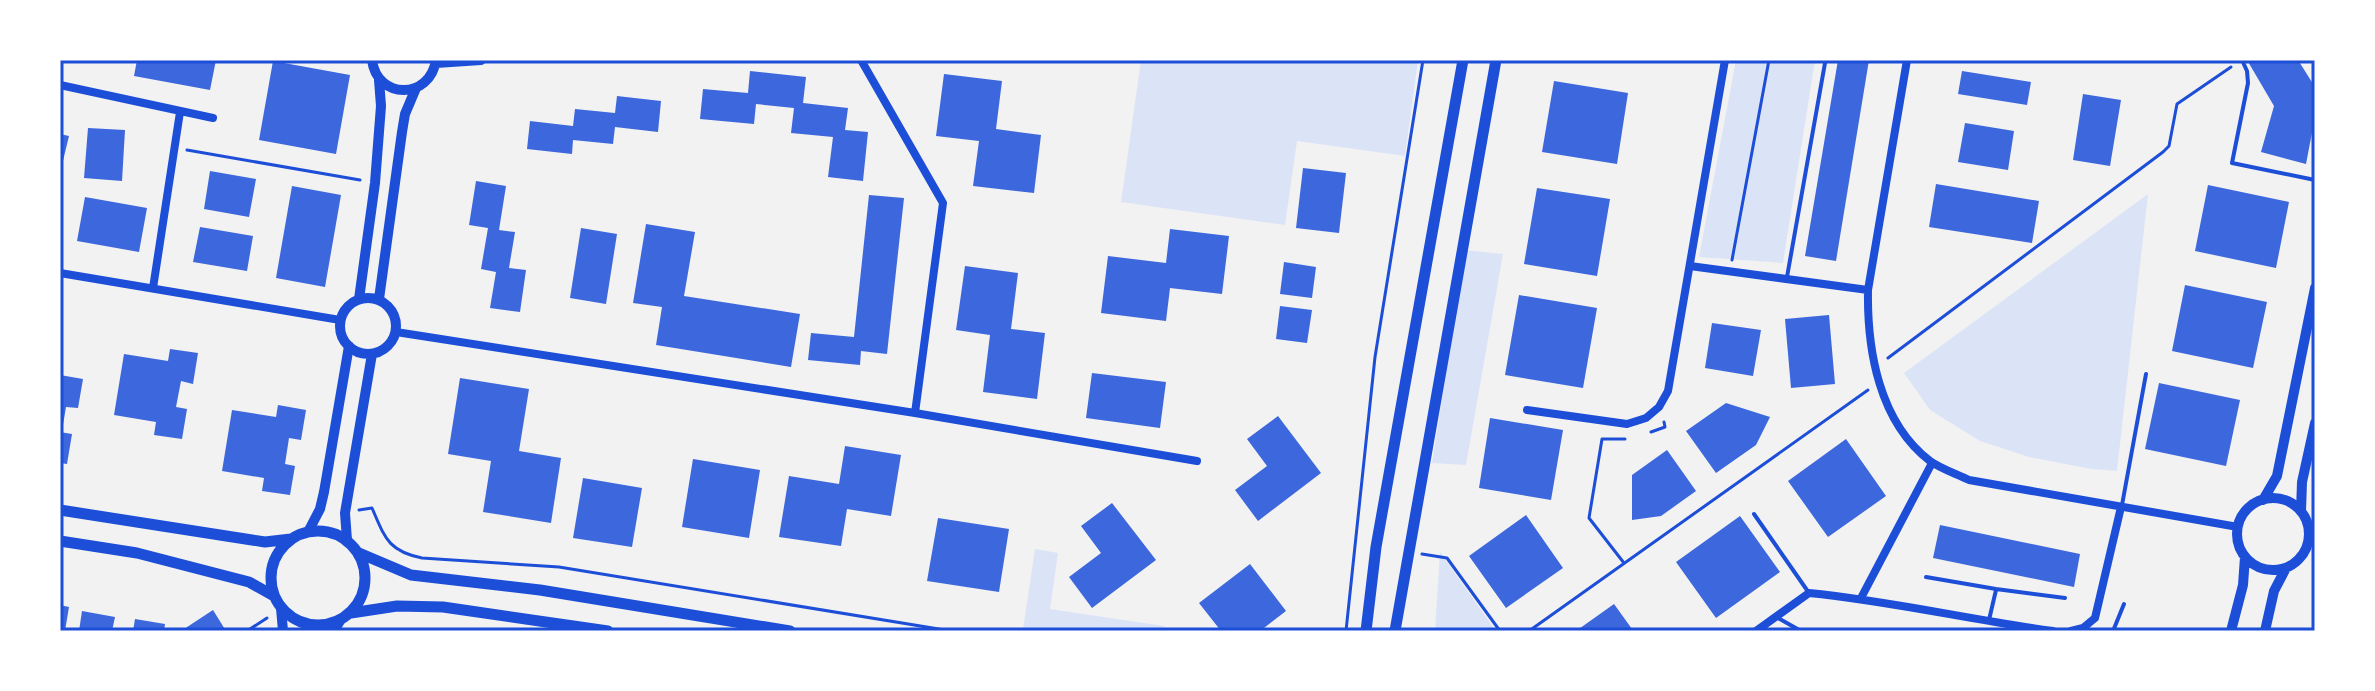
<svg xmlns="http://www.w3.org/2000/svg" width="2375" height="691" viewBox="0 0 2375 691" font-family="Quicksand,sans-serif">
<rect width="100%" height="100%" fill="#f2f2f2"/>
<path fill="#dbe4f7" d="M1141 60H1418L1405 156 1297 141 1285 225 1121 202Z
M1736 60H1815L1783 263 1699 257Z
M2148 194 2117 471 2091 469 2029 457 1980 441 1930 410 1904 373Z
M1465 250 1503 254 1466 465 1432 463Z
M1035 549 1058 553 1050 609 1164 626 1163 631 1023 629Z
M1440 552 1496 631H1435Z"/>
<path fill="#3d67dc" d="M137 60H216L210 90 134 76Z
M1838 60H1869L1836 261 1805 256Z
M2247 60H2298L2315 87V117L2306 164 2261 152 2274 106Z
M273 61 350 75 336 154 259 140Z
M750 71 806 77 803 103 848 108 845 130 868 132 863 181 828 177 833 137 791 133 794 108 756 104 754 124 700 119 703 89 748 93Z
M1962 71 2031 82 2027 105 1958 94Z
M944 74 1002 81 996 129 1041 135 1034 193 973 186 979 141 936 136Z
M1554 81 1628 93 1617 164 1542 152Z
M2083 94 2121 100 2110 166 2073 160Z
M617 96 661 101 658 132 615 127 613 144 573 140 572 154 527 149 530 121 573 126 575 109 615 113Z
M1965 123 2014 131 2008 170 1958 162Z
M88 128 125 130 122 181 84 178Z
M60 134 69 136 61 169H60Z
M1303 168 1346 173 1339 233 1296 228Z
M210 171 256 179 249 217 204 209Z
M476 181 506 186 499 230 515 232 509 268 526 270 520 312 490 308 496 272 481 269 488 228 469 225Z
M1936 184 2039 201 2032 243 1929 227Z
M2208 185 2289 202 2276 268 2195 251Z
M292 186 341 195 325 287 276 278Z
M1537 188 1610 199 1597 276 1524 264Z
M869 195 904 198 887 354 861 351 860 365 808 360 811 333 854 337Z
M85 197 147 208 139 252 77 241Z
M646 224 695 232 684 296 800 314 791 367 656 345 662 307 633 303Z
M200 227 253 236 247 271 193 262Z
M581 228 617 234 606 304 570 298Z
M1170 229 1229 236 1222 294 1170 288 1166 321 1101 313 1108 256 1166 263Z
M1284 262 1316 267 1312 298 1280 294Z
M965 266 1018 273 1011 329 1045 333 1037 399 983 392 990 335 956 330Z
M2185 285 2267 302 2253 368 2172 351Z
M1519 295 1597 308 1583 388 1505 375Z
M1280 306 1312 310 1307 343 1276 339Z
M1829 315 1835 384 1791 388 1785 319Z
M1712 323 1761 330 1753 376 1705 368Z
M170 349 198 353 193 384 181 381 176 407 187 409 182 439 154 435 156 422 114 415 124 354 168 361Z
M1092 373 1166 382 1160 428 1086 418Z
M60 375 83 379 78 408 66 407 62 431Z
M460 378 529 389 519 451 561 458 551 523 483 512 491 461 448 454Z
M2159 383 2240 400 2226 466 2145 449Z
M1726 403 1770 417 1756 445 1716 473 1686 431Z
M278 405 306 410 301 440 289 438 285 464 295 466 290 495 262 491 264 478 222 471 232 410 276 417Z
M1278 416 1321 473 1258 521 1235 490 1267 466 1247 439Z
M1490 418 1563 430 1551 500 1479 488Z
M60 432 72 434 67 464 60 463Z
M1846 439 1886 496 1828 537 1788 481Z
M845 446 901 455 891 516 847 509 841 546 779 537 789 476 839 484Z
M1667 450 1696 491 1661 516 1632 520V475Z
M693 459 760 470 749 538 682 527Z
M583 478 642 488 632 547 573 538Z
M1112 503 1156 560 1092 608 1069 577 1101 553 1081 526Z
M1526 515 1563 568 1506 608 1469 556Z
M1740 516 1780 572 1716 618 1676 562Z
M938 518 1009 529 999 592 927 581Z
M1940 525 2080 554 2074 587 1933 558Z
M1250 564 1286 611 1260 631H1221L1199 603Z
M1614 604 1632 629 1629 631H1576Z
M60 605 69 607 65 631H60Z
M213 610 226 631H181Z
M82 611 115 617 112 631H79Z
M135 619 165 624 164 631H133Z"/>
<g fill="none" stroke-linecap="round" stroke-linejoin="round">
<path stroke="#1d4ed8" stroke-width="3" d="M187 150 360 180
M1732 260 1769 60
M1888 358 2163 152 2169 146 2177 104 2231 67
M1651 432 1665 427 1664 422
M359 510 372 508C385 538 388 551 422 558L559 567 951 631
M1422 554 1447 558 1500 631
M1624 563 1589 518 1602 439H1625
M247 631 267 618
M1346 631 1375 357 1423 60
M1529 631 1868 390"/>
<path stroke="#1d4ed8" stroke-width="4" d="M2242 60 2247 71 2248 83 2232 163 2315 180
M1787 277 1825 63
M2122 505 2146 374
M1754 514 1809 593
M1926 577 1996 589 2065 598
M1778 618 1801 631
M1989 620 1996 590
M2113 631 2124 604"/>
<path stroke="#1d4ed8" stroke-width="8" d="M861 60 943 203 915 413
M1907 60 1868 290C1867 350 1879 422 1930 461 1941 469 1957 474 1969 480L2238 527
M60 85 213 118
M1690 266 1868 290
M60 273 340 320
M153 288 180 112
M396 332 915 413 1197 461
M1527 410 1627 424 1646 418 1659 407 1668 391 1674 356 1725 60
M2309 538 2315 539
M1861 598 1932 463
M1756 631 1809 593C1891 601 1971 620 2053 631
M2071 631 2083 628 2095 618 2121 507"/>
<path stroke="#1d4ed8" stroke-width="10" d="M372 60C377 100 430 100 436 60
M436 63 481 60
M340 326a28 28 0 1 1 56 0a28 28 0 1 1-56 0Z
M359 299 375 183 381 106 379 80
M379 299 402 132 405 114 416 88
M2237 534a36 36 0 1 1 72 0a36 36 0 1 1-72 0Z
M2263 500 2277 476 2315 288
M2301 511 2302 482 2315 423
M308 532 320 509 324 492 349 346
M347 540 345 513 372 354
M281 608 283 631
M334 631 340 621
M2231 631 2243 585 2245 557
M2265 631 2274 591 2286 568"/>
<path stroke="#1d4ed8" stroke-width="11" d="M60 510 265 542 291 539
M271 578a47 47 0 1 1 94 0a47 47 0 1 1-94 0Z
M60 541 137 553 249 582 274 596
M359 553 411 575 540 590 790 631
M351 613 397 606 443 607 608 631
M1366 631 1376 547 1463 60
M1395 631 1496 60"/>
</g>
<rect width="2375" height="691" fill="none" stroke="#ffffff" stroke-width="124"/>
<rect x="62" y="62" width="2251" height="567" fill="none" stroke="#1d4ed8" stroke-width="3"/>
</svg>
